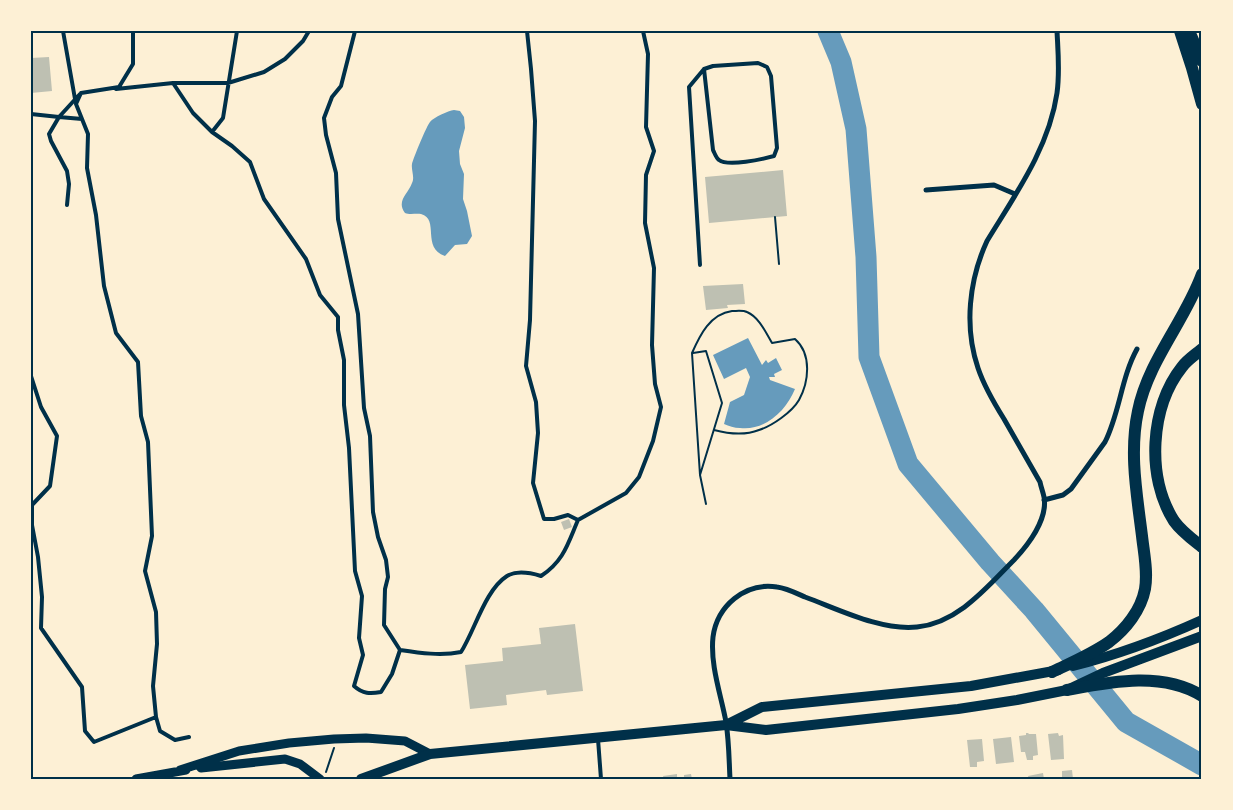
<svg xmlns="http://www.w3.org/2000/svg" width="1233" height="810" viewBox="0 0 1233 810" font-family="Commissioner,sans-serif">
<rect width="100%" height="100%" fill="#fdf0d5"/>
<path fill="#669bbc" d="M454 110 460 111 464 117 465 128 459 151 460 164 464 174 463 199 467 211 472 236 467 244 455 245 445 256C421 248 440 219 421 214 416 213 410 215 405 213 396 201 408 194 412 183 415 177 411 170 412 164 413 159 427 125 430 122 434 117 448 111 454 110Z
M748 338 762 365 766 360 768 363 776 358 782 370 774 374 775 377H769L770 380 795 389C786 411 765 431 740 428 734 428 729 426 724 424L730 402 744 395 750 377 746 368 724 379 713 355Z"/>
<g fill="none" stroke-linecap="round" stroke-linejoin="round">
<path stroke="#669bbc" stroke-width="21" d="M828 31 841 62 856 129 866 257 869 357 908 464 990 562 1034 610 1126 722 1202 765"/>
</g>
<path fill="#bec0b2" d="M49 57 52 91 31 93V58Z
M783 170 787 216 709 223 705 177Z
M743 284 745 304 727 305 728 308 706 310 703 286Z
M569 519 572 527 564 530 561 522Z
M575 624 583 691 547 695 546 690 506 695 507 705 470 709 465 665 503 661 502 648 541 644 539 628Z
M1026 733H1028L1029 734H1036L1038 755 1033 756V760H1027L1025 752H1021L1019 736 1026 735Z
M1058 733 1059 736 1063 735 1064 759 1051 760 1048 734Z
M1011 737 1014 762 996 764 993 739Z
M982 739 984 761 977 762V767H970L967 740Z
M1072 770 1073 779H1062V771Z
M1043 773 1044 779H1029L1028 776Z
M677 774V779H664L663 776Z
M691 774 692 779H684V775Z"/>
<g fill="none" stroke-linecap="round" stroke-linejoin="round">
<path stroke="#003049" stroke-width="2" d="M775 217 779 264
M693 353 706 351 722 403 700 475 706 504
M700 475 692 353C700 335 710 314 732 311 737 311 743 310 747 312 759 317 766 333 772 343L795 339C812 354 809 382 799 400 792 412 772 426 759 430 744 436 729 434 714 430
M326 772 334 748"/>
<path stroke="#003049" stroke-width="4" d="M63 31 75 99
M133 31V64L119 87 81 93 76 104 88 134 87 168 96 215 104 286 116 333 138 362 141 416 148 442 152 536 145 571 156 612 157 644 153 686 156 717 160 731 175 740 189 737
M527 31 531 69 535 121 530 320 526 366 536 402 538 433 533 483 544 519H554L568 515 578 520 626 493 639 477 653 441 661 407 655 384 652 345 654 268 645 223 646 175 654 151 646 127 648 54 643 31
M173 83 193 113 212 132 232 146 250 162 264 199 306 259 320 295 338 317V330L344 360V405L349 448 355 571 362 596 359 638 363 655 354 686C363 694 370 694 381 692L392 674 400 650 384 625 385 589 388 577 386 560 378 537 373 512 370 436 364 408 358 314 338 219 336 173 326 135 324 118 332 97 341 86 355 31
M116 89 173 83H228L264 72 285 59 303 41 309 31
M31 114 59 117 49 134 51 141 67 171 69 184 67 205
M59 117 80 94
M59 117 82 119
M212 132 223 118 237 31
M700 265 689 87 704 69 713 66 758 63 767 67 771 76 777 148 774 156C763 159 728 167 719 160 716 158 715 154 713 150L704 69
M31 376 41 407 57 436 50 486 32 505V525L38 557 42 597 41 628 82 687 85 731 94 742 156 717
M400 650C420 653 441 656 461 652 475 630 485 590 507 576 517 570 531 573 541 576 564 561 568 543 578 520
M598 739 601 779"/>
<path stroke="#003049" stroke-width="5" d="M926 190 994 185 1015 194
M1044 500 1063 495 1071 489 1105 442C1120 412 1121 378 1137 349
M730 779C729 760 729 741 726 722 721 695 710 665 713 637 717 606 745 582 777 587 786 588 796 593 805 597 838 609 881 631 917 627 958 623 987 587 1014 560 1028 545 1048 519 1044 497 1043 492 1041 487 1040 482 1028 461 1016 440 1004 419 994 403 984 386 978 368 964 327 969 280 987 241 1015 195 1049 148 1057 93 1060 72 1058 52 1057 31"/>
<path stroke="#003049" stroke-width="9" d="M201 768 285 759 300 764 320 779
M180 770 239 751 289 743 334 739 366 738 405 741 430 754
M136 779 186 770"/>
<path stroke="#003049" stroke-width="10" d="M1073 666C1117 655 1160 639 1202 620
M726 725 762 707 971 686 1059 670
M361 779 430 754 726 725 766 730 958 709 1017 700 1067 690 1103 673 1202 636"/>
<path stroke="#003049" stroke-width="12" d="M1180 31 1192 68 1202 104
M1189 31 1202 61
M1202 349C1195 355 1187 360 1182 367 1150 407 1146 477 1174 521 1181 531 1192 539 1202 547
M1052 672C1071 663 1092 654 1109 642 1126 629 1141 610 1145 589 1148 572 1144 554 1142 536 1137 495 1129 453 1138 411 1148 361 1185 321 1202 274
M1067 690C1110 682 1162 671 1202 696"/>
</g>
<rect width="1233" height="810" fill="none" stroke="#fdf0d5" stroke-width="65"/>
<rect x="32" y="32" width="1168" height="746" fill="none" stroke="#003049" stroke-width="2"/>
</svg>
